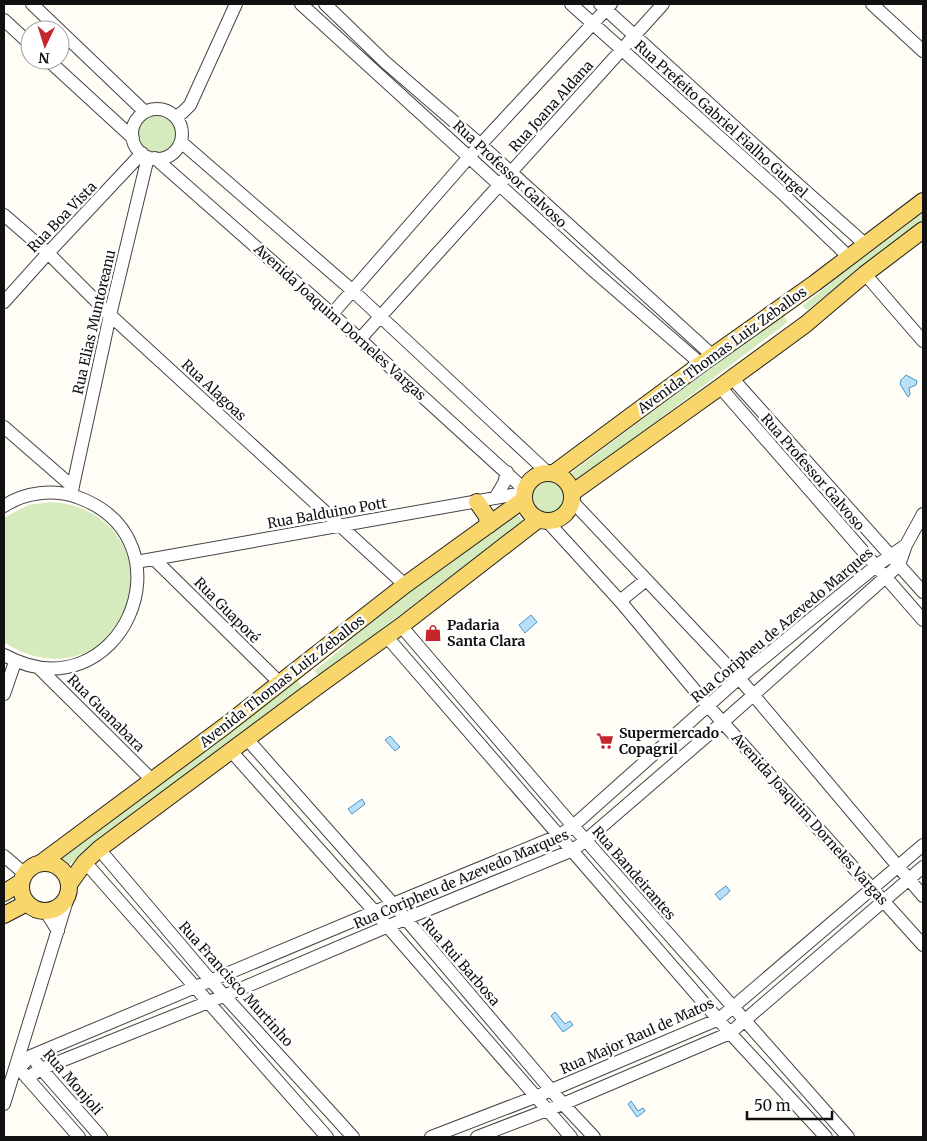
<svg xmlns="http://www.w3.org/2000/svg" width="927" height="1141" viewBox="0 0 927 1141" font-family="Merriweather,serif">
<rect width="100%" height="100%" fill="#fffdf5"/>
<path fill="#d5ebbd" d="M138 134a19 19 0 1 1 38 0a19 19 0 1 1-38 0Z
M923 208V222L807 310 802 306 831 283V277Z
M782 314 788 322 573 484 567 476Z
M531 496a18 18 0 1 1 36 0a18 18 0 1 1-36 0Z
M50 502C92 503 129 532 131 576 131 587 131 600 126 610 124 615 120 619 117 623 114 628 110 634 106 638 79 667 34 663 4 642V518L28 505Z
M516 513 523 522 319 676 314 671 345 646 346 640Z
M296 678 302 687 65 868 55 861Z"/>
<path fill="#b9e0f7" stroke="#3f96cf" d="M906 375 917 381 916 385 909 388 910 395 908 397 900 384 901 380Z
M531 615 537 622 525 633 519 625Z
M390 736 400 747 395 751 385 740Z
M362 799 365 804 352 814 348 809Z
M726 886 730 891 720 900 715 894Z
M555 1012 565 1024 570 1021 573 1025 563 1032 551 1016Z
M631 1101 638 1111 643 1108 645 1111 637 1117 628 1104Z"/>
<g fill="none" stroke-linecap="round" stroke-linejoin="round">
<g stroke="#444" stroke-width="14">
<path id="minor" d="M32 4 145 112
M301 4 595 272 701 364
M325 4 385 62 481 145 713 356
M571 4 782 193 849 257
M600 4 794 181 865 244
M872 4 923 51
M4 20 30 44
M48 60 133 138
M132 134a25 25 0 1 1 50 0a25 25 0 1 1-50 0Z
M176 117 183 112 190 105 236 4
M181 142 353 291 547 472
M155 158 332 314 524 489
M4 215 48 253 110 315 405 585
M865 274 923 341
M4 302 48 253 142 153
M332 314 469 157 611 4
M360 339 663 4
M732 378 923 592
M720 387 923 620
M4 427 73 487
M71 495 110 315 148 157
M495 498 504 483 507 472
M572 501 739 678 923 896
M4 506C25 492 53 489 77 497 197 540 120 718 4 655
M547 521 620 601 708 706 923 945
M154 559 280 683
M136 562 523 493
M620 601 646 580
M401 626 573 826 848 1137
M387 637 730 1033 826 1137
M39 668 152 780
M4 694 15 662
M247 739 393 904 563 1104 594 1137
M231 751 375 912 571 1137
M99 849 211 981 353 1137
M4 856 25 874
M85 862 327 1137
M46 912 58 931
M37 1064 101 1137
M19 1068 31 1056 393 904 560 835 573 826 739 678 876 566 906 545
M23 1073 79 1137
M27 1078 41 1069 226 995 405 919 573 850 586 840 723 722 899 565 906 545 923 514
M4 1104 68 897
M431 1137 535 1097 719 1019 923 845
M477 1137 563 1104 730 1033 923 867"/>
</g>
<g stroke="#222" stroke-width="18">
<path id="major" d="M524 497a24 24 0 1 1 48 0a24 24 0 1 1-48 0Z
M554 473 701 364 815 283 923 201
M572 493 720 387 806 324 865 274 923 230
M477 502 486 515 489 525
M21 887a24 24 0 1 1 48 0a24 24 0 1 1-48 0Z
M41 863 225 726 405 585 523 500
M70 883 85 862 99 849 318 686 401 626 539 519
M4 893 21 882
M4 915 27 903"/>
</g>
<use href="#minor" stroke="#fff" stroke-width="12"/>
<use href="#major" stroke="#f9d66b" stroke-width="16"/>
</g>
<defs>
<g id="shop-bare" transform="scale(1.35)"><path d="M-5-2.5h2.3a2.7 3.5 0 0 1 5.4 0H5L5.5 6h-11ZM-1.5-2.5h3a1.5 2.3 0 0 0-3 0Z" fill="#c4262e" stroke="#fff" stroke-width="2.5" paint-order="stroke"/></g>
<g id="supermarket-bare" transform="scale(1.35)"><path d="M-6-5.5h2.5l.6 2H6L4.5 2H-2.5L-4.4-4H-6ZM-1.5 3.2a1.3 1.3 0 1 0 .1 0ZM3 3.2a1.3 1.3 0 1 0 .1 0Z" fill="#c4262e" stroke="#fff" stroke-width="2.5" paint-order="stroke"/></g>
</defs>
<g fill-rule="evenodd">
<use href="#shop-bare" x="433" y="633"/>
<use href="#supermarket-bare" x="605" y="741"/>
</g>
<g text-anchor="middle" dominant-baseline="central" stroke-width="5" stroke-linejoin="round" paint-order="stroke">
<g font-size="14" fill="#111" stroke="#fff">
<text transform="translate(551 106) rotate(-48)">Rua Joana Aldana</text>
<text transform="translate(721 119) rotate(42)">Rua Prefeito Gabriel Fialho Gurgel</text>
<text transform="translate(510 174) rotate(43)">Rua Professor Galvoso</text>
<text transform="translate(62 217) rotate(-46)">Rua Boa Vista</text>
<text transform="translate(94 322) rotate(-77)">Rua Elias Muntoreanu</text>
<text transform="translate(340 322) rotate(42)">Avenida Joaquim Dorneles Vargas</text>
<text transform="translate(722 350) rotate(-36)">Avenida Thomas Luiz Zeballos</text>
<text transform="translate(214 390) rotate(43)">Rua Alagoas</text>
<text transform="translate(813 472) rotate(49)">Rua Professor Galvoso</text>
<text transform="translate(327 513) rotate(-10)">Rua Balduino Pott</text>
<text transform="translate(227 610) rotate(45)">Rua Guaporé</text>
<text transform="translate(782 625) rotate(-40)">Rua Coripheu de Azevedo Marques</text>
<text transform="translate(282 681) rotate(-38)">Avenida Thomas Luiz Zeballos</text>
<text transform="translate(106 713) rotate(45)">Rua Guanabara</text>
<text transform="translate(810 819) rotate(48)">Avenida Joaquim Dorneles Vargas</text>
<text transform="translate(634 873) rotate(49)">Rua Bandeirantes</text>
<text transform="translate(461 879) rotate(-23)">Rua Coripheu de Azevedo Marques</text>
<text transform="translate(461 962) rotate(49)">Rua Rui Barbosa</text>
<text transform="translate(236 984) rotate(48)">Rua Francisco Murtinho</text>
<text transform="translate(637 1036) rotate(-24)">Rua Major Raul de Matos</text>
<text transform="translate(73 1082) rotate(49)">Rua Monjoli</text>
</g>
<g font-size="14" font-weight="bold" fill="#111" stroke="#fff" text-anchor="start">
<text x="447" y="625">Padaria<tspan x="447" dy="16">Santa Clara</tspan></text>
<text x="619" y="733">Supermercado<tspan x="619" dy="16">Copagril</tspan></text>
</g>
</g>
<rect width="927" height="1141" fill="none" stroke="#111111" stroke-width="10"/>
<g transform="translate(45 45) rotate(184)"><circle r="24" fill="#ffffff" stroke="#a0a0a0"/>
<path d="M0-4L9 19L0 12L-9 19Z" fill="#c4262e"/>
<text y="-8" font-size="14" font-weight="bold" text-anchor="middle" fill="#111111">N</text>
</g>
<path d="M747 1111v8h85v-8" fill="none" stroke="#111111" stroke-width="2.5"/>
<text x="754" y="1111" font-size="15" fill="#111111" stroke="#ffffff" stroke-width="4" paint-order="stroke">50 m</text>
</svg>
